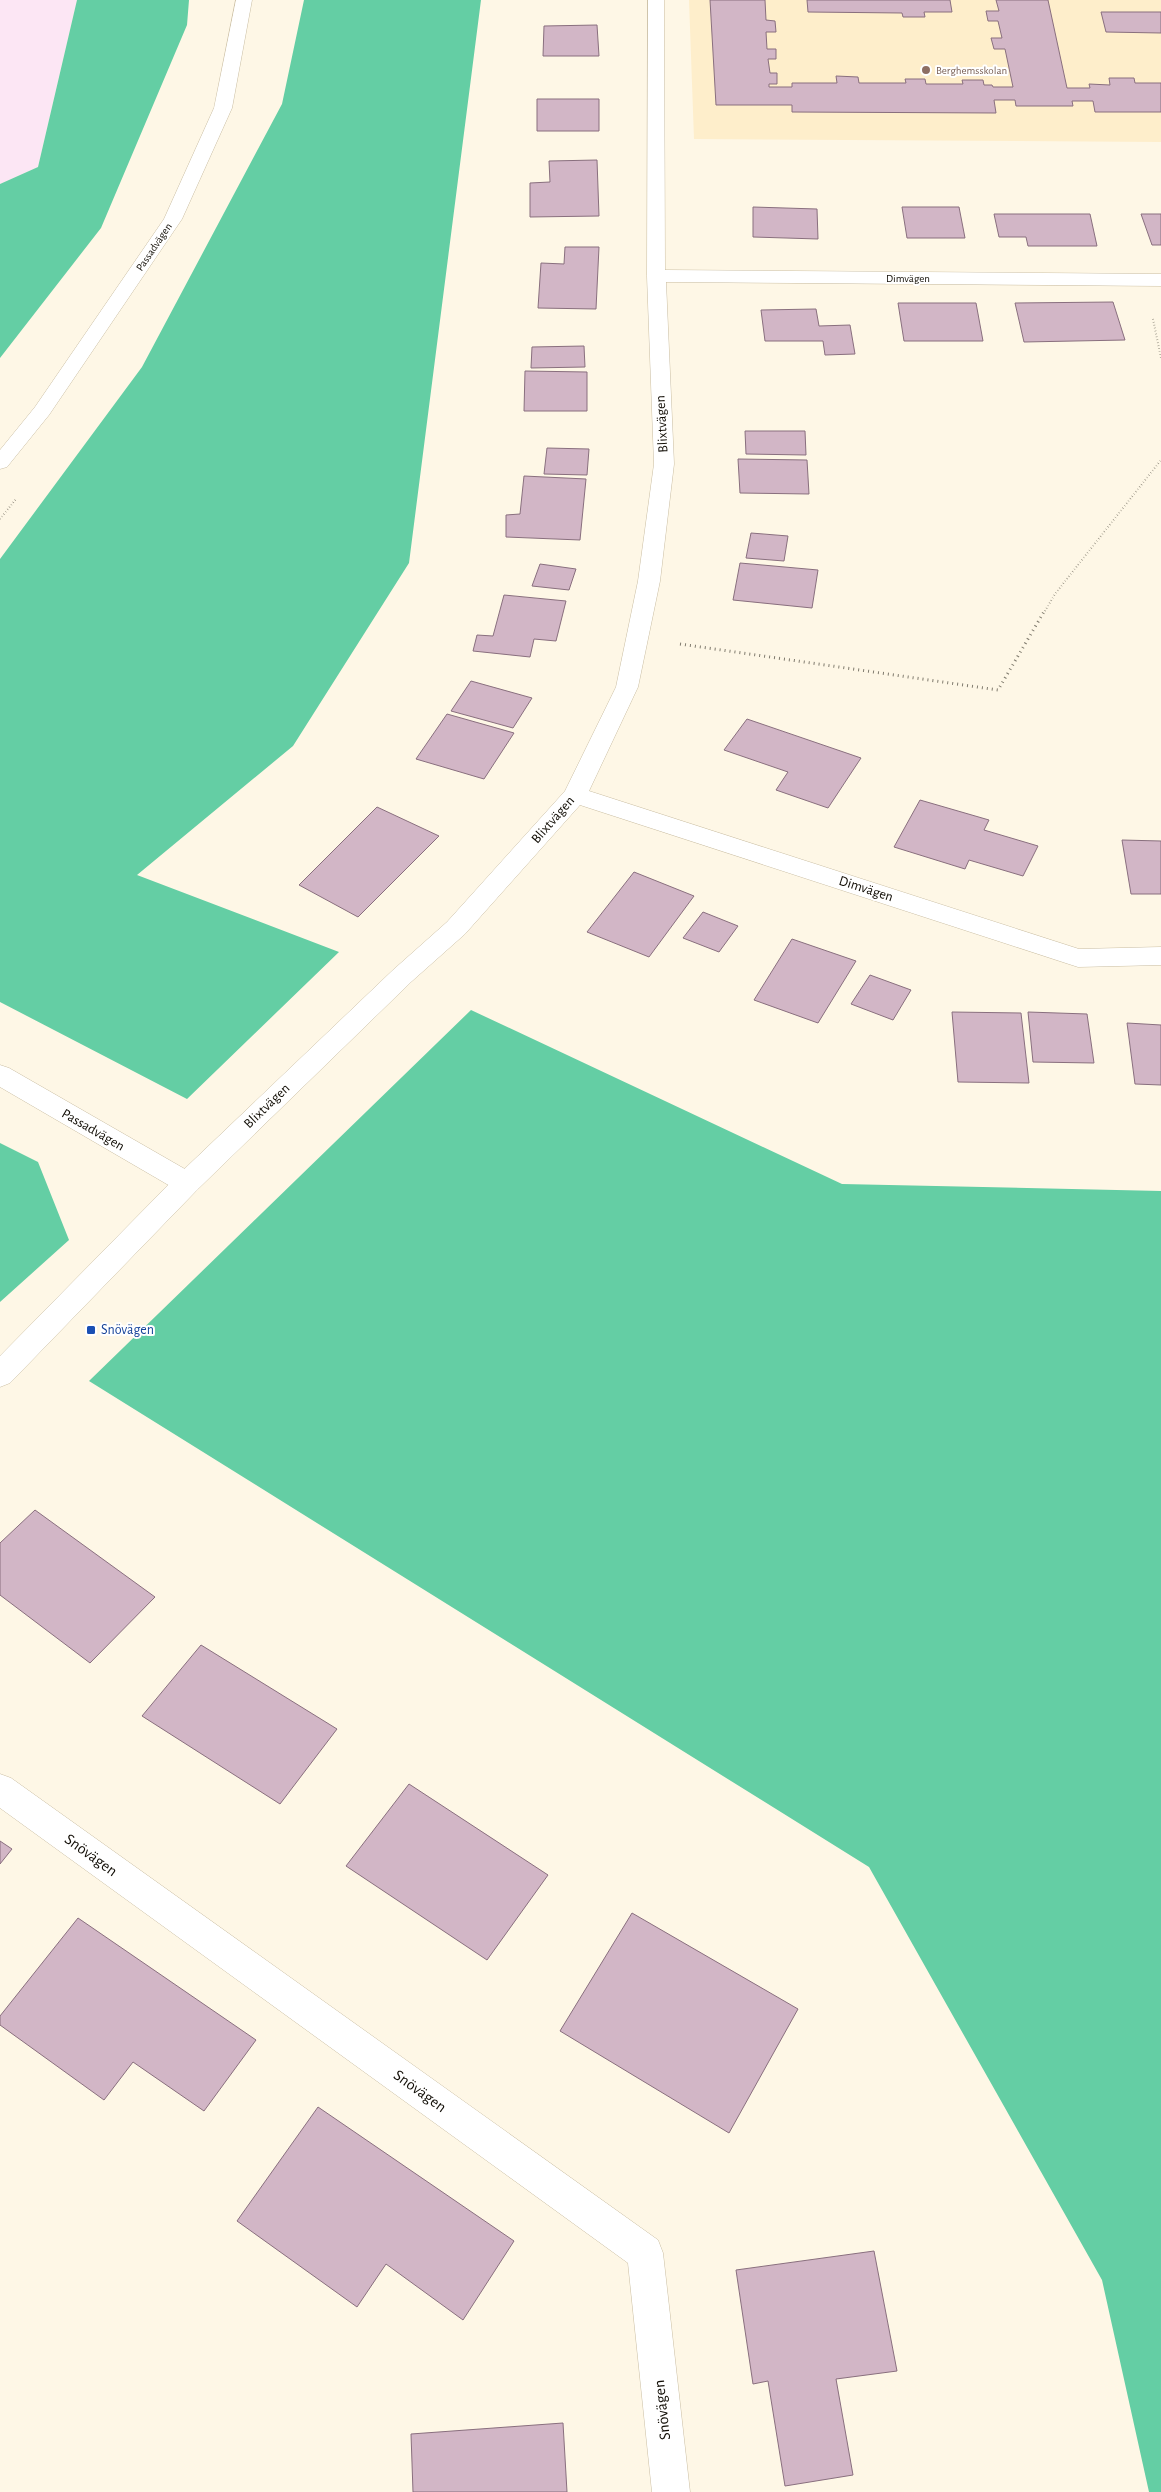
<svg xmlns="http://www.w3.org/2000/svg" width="1161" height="2492" viewBox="0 0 1161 2492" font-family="'Alegreya Sans',sans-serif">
<rect width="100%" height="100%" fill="#fef7e6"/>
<path fill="#feeecb" d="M689 0H1161V142L694 139Z"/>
<path fill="#fce6f4" d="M0 0H77L38 167 0 184Z"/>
<path fill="#64cea4" d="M77 0H189L187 25 101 228 0 358V184L38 167Z
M304 0H481L409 563 293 746 137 875 339 952 187 1099 0 1002V559L142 367 282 104Z
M471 1010 842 1184 1161 1191V2492H1149L1102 2280 869 1867 89 1381Z
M0 1143 38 1162 69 1240 0 1302Z"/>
<path fill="#d2b6c6" stroke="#896f7e" d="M710 0H765L766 20 775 21 776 32H766L767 49H776V59H768L770 73H777V84H769V87H792V83H837L836 76 858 77 859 83H906L905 79H925L926 84H963L962 80H983L984 85H992L993 87H1013L1005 49H994L991 38H1002L998 21H988L986 11H999L996 0H1048L1067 88H1090L1089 84 1110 85 1109 78H1134L1135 83H1161V112H1095L1093 101H1072L1073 106H1016L1015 100H994L996 113 792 112V105H716Z
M807 0H950L952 12H924L925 17H903L902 13 808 12Z
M1101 12H1161V33L1106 32Z
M597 25 599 56H543L544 26Z
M537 99H599V131H537Z
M597 160 599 216 530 217V183L550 182 549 161Z
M753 207 817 209 818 239 753 237Z
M902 207H959L965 238H907Z
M994 214H1090L1097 246H1028L1026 237H999Z
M1141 214H1161V245H1152Z
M565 247H599L596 309 538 308 541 263 564 264Z
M1113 302 1125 340 1024 342 1015 303Z
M898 303H976L983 341H904Z
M816 309 819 326 850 325 855 354 825 355 823 341H765L761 310Z
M584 346 585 367 531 368 532 347Z
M525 371 587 372V411H524Z
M745 431H805L806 455 746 454Z
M547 448 589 449 587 475 544 474Z
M738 459 807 460 809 494 740 493Z
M524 476 586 479 580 540 506 537V515L520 514Z
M751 533 788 536 784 561 746 558Z
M740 563 818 570 812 608 733 600Z
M540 564 576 569 569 590 532 586Z
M504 595 566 601 556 641 534 639 530 657 473 651 477 635 493 636Z
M471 681 532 698 513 728 451 711Z
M447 714 514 733 484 779 416 759Z
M747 719 861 758 828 808 776 790 788 772 724 750Z
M920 800 989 820 984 830 1038 846 1023 876 969 860 965 869 894 847Z
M377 807 439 836 358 917 299 885Z
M1122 840 1161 841V894H1131Z
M634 872 694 896 649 957 587 932Z
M703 912 738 926 719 952 683 938Z
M792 939 856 961 818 1023 754 1000Z
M870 975 911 990 893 1020 851 1004Z
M952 1012 1021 1013 1029 1083 958 1082Z
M1028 1012 1087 1014 1094 1063 1033 1062Z
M1127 1023 1161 1025V1085L1135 1084Z
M35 1510 155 1597 90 1663 0 1595V1543Z
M201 1645 337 1729 280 1804 142 1716Z
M409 1784 548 1875 487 1960 346 1866Z
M0 1841 12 1849 0 1864Z
M632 1913 798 2009 729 2133 560 2031Z
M78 1918 256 2040 204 2111 133 2062 104 2100 0 2025V2016Z
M318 2107 514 2241 463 2320 386 2264 357 2307 237 2221Z
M874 2251 897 2371 836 2379 853 2475 785 2486 768 2381 753 2384 736 2270Z
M563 2423 567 2492H413L411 2434Z"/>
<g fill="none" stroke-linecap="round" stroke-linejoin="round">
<g stroke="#cabea3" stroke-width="1">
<path id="minor" d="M648 0H664L665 270 1161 274V286L666 282 674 464 660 581 638 687 589 791 1079 949 1161 947V965L1078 967 580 805 465 934 411 982 197 1190 10 1383 0 1387V1356L177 1176 393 970 447 922 565 791 616 687 638 581 654 464 647 276Z
M0 1774 11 1778 658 2240 663 2253 690 2492H652L628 2263 0 1808Z"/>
</g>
<g stroke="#cabea3" stroke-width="1">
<path id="tertiary" d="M236 0H252L232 108 182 219 49 415 7 467 0 469V450L35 407 164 219 214 108Z
M0 1065 9 1068 197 1176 200 1183 197 1190 187 1194 177 1190 0 1087Z"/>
</g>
<path stroke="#7f7a6d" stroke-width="2" stroke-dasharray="0.5 2.5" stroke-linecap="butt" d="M1153 319 1161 358
M0 519 16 499
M1045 611 1055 594 1161 460"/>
<path stroke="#7f7a6d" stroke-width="3" stroke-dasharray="1 4" stroke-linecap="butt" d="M680 644 998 690 1045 610"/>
<use href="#minor" fill="#fff" fill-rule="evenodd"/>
<use href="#tertiary" fill="#fff" fill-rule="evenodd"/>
</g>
<circle fill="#8d6e63" stroke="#fff" stroke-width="2" cx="926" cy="70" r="5"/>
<rect fill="#1a4fb4" stroke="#fff" stroke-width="2" x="86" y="1325" width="10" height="10" rx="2.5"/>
<g text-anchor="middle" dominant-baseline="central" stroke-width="4" stroke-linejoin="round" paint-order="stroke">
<g font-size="11" fill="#785e54" stroke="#fff" text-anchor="start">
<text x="936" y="70">Berghemsskolan</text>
</g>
<g font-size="11" fill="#110d05" stroke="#fff">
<text transform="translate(154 247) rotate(-56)">Passadvägen</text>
<text x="908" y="278">Dimvägen</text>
</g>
<g font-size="14" fill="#110d05" stroke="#fff">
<text transform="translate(662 424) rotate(-93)">Blixtvägen</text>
<text transform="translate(553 820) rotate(-49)">Blixtvägen</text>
<text transform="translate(866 889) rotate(18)">Dimvägen</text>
<text transform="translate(267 1106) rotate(-44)">Blixtvägen</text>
<text transform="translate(93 1130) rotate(30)">Passadvägen</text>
</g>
<g font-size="14" fill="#164399" stroke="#fff" text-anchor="start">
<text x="101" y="1330">Snövägen</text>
</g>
<g font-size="16" fill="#110d05" stroke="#fff">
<text transform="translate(91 1855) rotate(36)">Snövägen</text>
<text transform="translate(420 2091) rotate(36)">Snövägen</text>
<text transform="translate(662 2410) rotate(-96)">Snövägen</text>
</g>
</g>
</svg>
